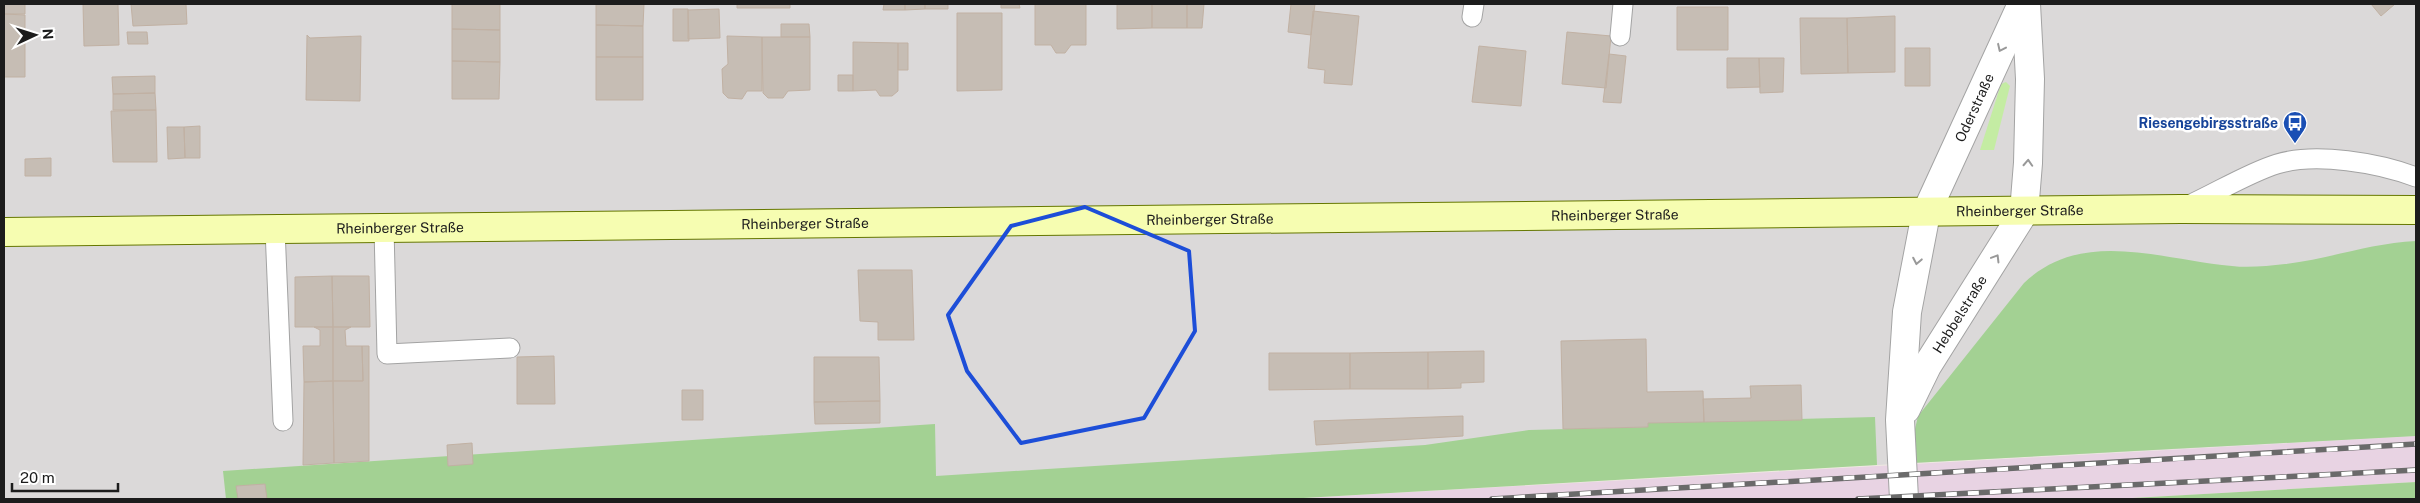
<svg xmlns="http://www.w3.org/2000/svg" width="2420" height="503" viewBox="0 0 2420 503" font-family="'Public Sans',sans-serif">
<rect width="100%" height="100%" fill="#efebe1"/>
<path fill="#dbd9d9" d="M4 4H2416V436L1877 465 878 499H4Z"/>
<path fill="#e8d3e3" d="M2416 436V482L2115 499H1286Z"/>
<path fill="#c4eca3" d="M2006 82 2010 86 1994 150H1980L2001 84Z"/>
<path fill="#a3d193" d="M2416 241V436L1912 463V442L1918 416 2024 283C2083 227 2161 260 2232 266 2248 268 2268 266 2285 264 2329 259 2371 243 2416 241Z
M1875 417 1877 465 1286 499H226L223 471 935 424 936 476 1425 445 1529 430 1648 427V423Z
M2416 482V499H2115Z"/>
<path fill="#c6bdb4" stroke="#c1b1a3" d="M4 4H25V14H4Z
M83 4H118L119 45 84 46Z
M131 4H186L187 24 133 26Z
M452 4H500V30L452 29Z
M596 4H644L643 26 596 25Z
M737 4H790V8H737Z
M884 4H905V10H883Z
M905 4H925V9L905 10Z
M925 4H948V9H925Z
M1001 4H1019L1020 8H1001Z
M1035 4H1086V45H1071L1065 53H1056L1051 45H1035Z
M1117 4H1152V28L1117 29Z
M1152 4H1187V28H1152Z
M1187 4H1204L1202 28H1187Z
M1291 4H1315L1311 35 1288 32Z
M2371 4H2395L2381 16Z
M1677 7H1728V50H1677Z
M673 9H688L689 41H673Z
M719 9 720 38 688 39V10Z
M1313 11 1359 16 1352 85 1324 83 1325 70 1308 68Z
M957 13H1002V90L957 91Z
M4 14 25 15V77H4Z
M1895 16V72L1848 73 1847 18Z
M1800 18H1847L1848 73 1801 74Z
M781 24H809L810 37H781Z
M596 25 643 26V57H596Z
M452 29 500 30V62L452 61Z
M127 32H147L148 44H128Z
M1567 32 1611 36 1606 88 1562 84Z
M307 35 310 38 361 36 360 101 306 100Z
M727 36 762 37V91H747L742 99 728 98 723 93 722 69 728 64Z
M762 37H810V90L788 91 783 98H768L763 93Z
M853 42 898 43V91L892 96H880L876 90 853 91Z
M898 43H908V70H898Z
M1479 46 1526 51 1521 106 1472 102Z
M1905 48H1930V86H1905Z
M1609 54 1626 56 1621 103 1603 102Z
M596 57H643V100H596Z
M1727 58H1759L1760 87 1727 88Z
M1759 58H1784L1783 92 1760 93Z
M452 61 500 62 499 99H452Z
M838 75H853V91H838Z
M155 76V93L113 94 112 77Z
M155 93 156 110H113V94Z
M156 110 157 162H113L111 111Z
M200 126V158H185L184 127Z
M167 127H184L185 158 168 159Z
M51 158V176H25V159Z
M858 270H912L914 340H878V322L860 321Z
M332 276H369L370 327H333Z
M332 276 333 327H295V277Z
M314 327H333V381L304 382 303 346H320V330Z
M333 327H351L345 330 346 346H362L363 381H333Z
M1646 339 1647 392 1703 391 1704 422 1648 423V427L1563 429 1561 341Z
M362 346H369V461L334 463 333 381H363Z
M1484 351V382L1461 383V388L1428 389V352Z
M1428 352V389H1350V353Z
M1269 353H1350V389L1269 390Z
M554 356 555 404H517V357Z
M814 357H879L880 401 814 402Z
M333 381 334 463 303 465 304 382Z
M1801 385 1802 420 1704 422 1703 399 1751 398 1750 386Z
M682 390H703V420H682Z
M880 401V423L815 424 814 402Z
M1463 416V436L1316 445 1314 421Z
M472 443 473 464 448 466 447 445Z
M265 484 267 499H238L236 486Z"/>
<g fill="none" stroke-linecap="round" stroke-linejoin="round">
<g stroke="#a3a3a3" stroke-width="21">
<path id="lane" d="M1472 17 1474 4
M1620 36 1623 4
M2187 206C2216 193 2248 173 2277 164 2316 152 2379 163 2416 177
M384 228 387 354 510 348
M275 229 283 421"/>
</g>
<g stroke="#a3a3a3" stroke-width="30">
<g id="street">
<path id="s1" d="M1906 409 1927 366 2024 212 2028 163 2030 79 2026 4"/>
<path id="s2" d="M1904 499 1900 420 1907 312 1926 213 2022 4"/>
</g>
</g>
<g stroke="#657700" stroke-width="30">
<g id="secondary">
<path id="s3" d="M4 232 2181 209 2416 210"/>
</g>
</g>
<use href="#lane" stroke="#fff" stroke-width="19"/>
<use href="#street" stroke="#fff" stroke-width="28"/>
<use href="#secondary" stroke="#f6fdb1" stroke-width="28"/>
<g stroke="#6a6a6a" stroke-width="5.5">
<path id="rail" d="M1492 499C1800 480 2108 464 2416 444
M1858 499 2416 470"/>
</g>
<use href="#rail" stroke="#fff" stroke-width="4" stroke-dasharray="11" stroke-linecap="butt"/>
</g>
<defs><path id="oneway-chevron" d="M-2-3.5L2.5 0L-2 3.5" fill="none" stroke-width="1.6" stroke-linecap="round" stroke-linejoin="round" transform="scale(1.25)"/></defs>
<g stroke="#999">
<use href="#oneway-chevron" transform="translate(2001 48) rotate(115)"/>
<use href="#oneway-chevron" transform="translate(2028 163) rotate(-87)"/>
<use href="#oneway-chevron" transform="translate(1996 258) rotate(-59)"/>
<use href="#oneway-chevron" transform="translate(1917 261) rotate(101)"/>
</g>
<path fill="none" stroke="#1d4ed8" stroke-width="4" stroke-linejoin="round" d="M1085 207 1189 251 1195 331 1144 418 1021 443 967 371 948 315 1011 226Z"/>
<defs>
<g id="bus-pin" transform="scale(1.25)"><path d="M0 17L-7.5 6A9.5 9.5 0 1 1 7.5 6Z" fill="#1a4fb4" stroke="#fff"/><path d="M-5-6H5V4H4V6H2V4H-2V6H-4V4H-5ZM-3.5-4V0h7V-4ZM-3.5 1.2v1.5H-2V1.2ZM2 1.2v1.5H3.5V1.2Z" fill="#fff"/></g>
</defs>
<g fill-rule="evenodd">
<use href="#bus-pin" x="2295" y="123"/>
</g>
<g text-anchor="middle" dominant-baseline="central" stroke-width="5" stroke-linejoin="round" paint-order="stroke">
<g font-size="14" fill="#1c1c1c" stroke="#fff">
<text stroke="none"><textPath href="#s2" startOffset="404">Oderstraße</textPath></text>
<text stroke="none"><textPath href="#s3" startOffset="2016">Rheinberger Straße</textPath></text>
<text stroke="none"><textPath href="#s3" startOffset="1611">Rheinberger Straße</textPath></text>
<text stroke="none"><textPath href="#s3" startOffset="1206">Rheinberger Straße</textPath></text>
<text stroke="none"><textPath href="#s3" startOffset="801">Rheinberger Straße</textPath></text>
<text stroke="none"><textPath href="#s3" startOffset="396">Rheinberger Straße</textPath></text>
<text stroke="none"><textPath href="#s1" startOffset="109">Hebbelstraße</textPath></text>
</g>
<g font-size="14" font-weight="bold" fill="#164399" stroke="#fff" text-anchor="end">
<text x="2278" y="123">Riesengebirgsstraße</text>
</g>
</g>
<rect width="2420" height="503" fill="none" stroke="#1c1c1c" stroke-width="10"/>
<g transform="translate(35 35) rotate(86)" stroke="#ffffff" stroke-width="4" paint-order="stroke">
<path d="M0-4L9 19L0 12L-9 19Z" fill="#1c1c1c"/>
<text y="-8" font-size="14" font-weight="bold" text-anchor="middle" fill="#1c1c1c">N</text>
</g>
<path d="M12 483v8h106v-8" fill="none" stroke="#1c1c1c" stroke-width="2.5"/>
<text x="20" y="483" font-size="15" fill="#1c1c1c" stroke="#ffffff" stroke-width="4" paint-order="stroke">20 m</text>
</svg>
